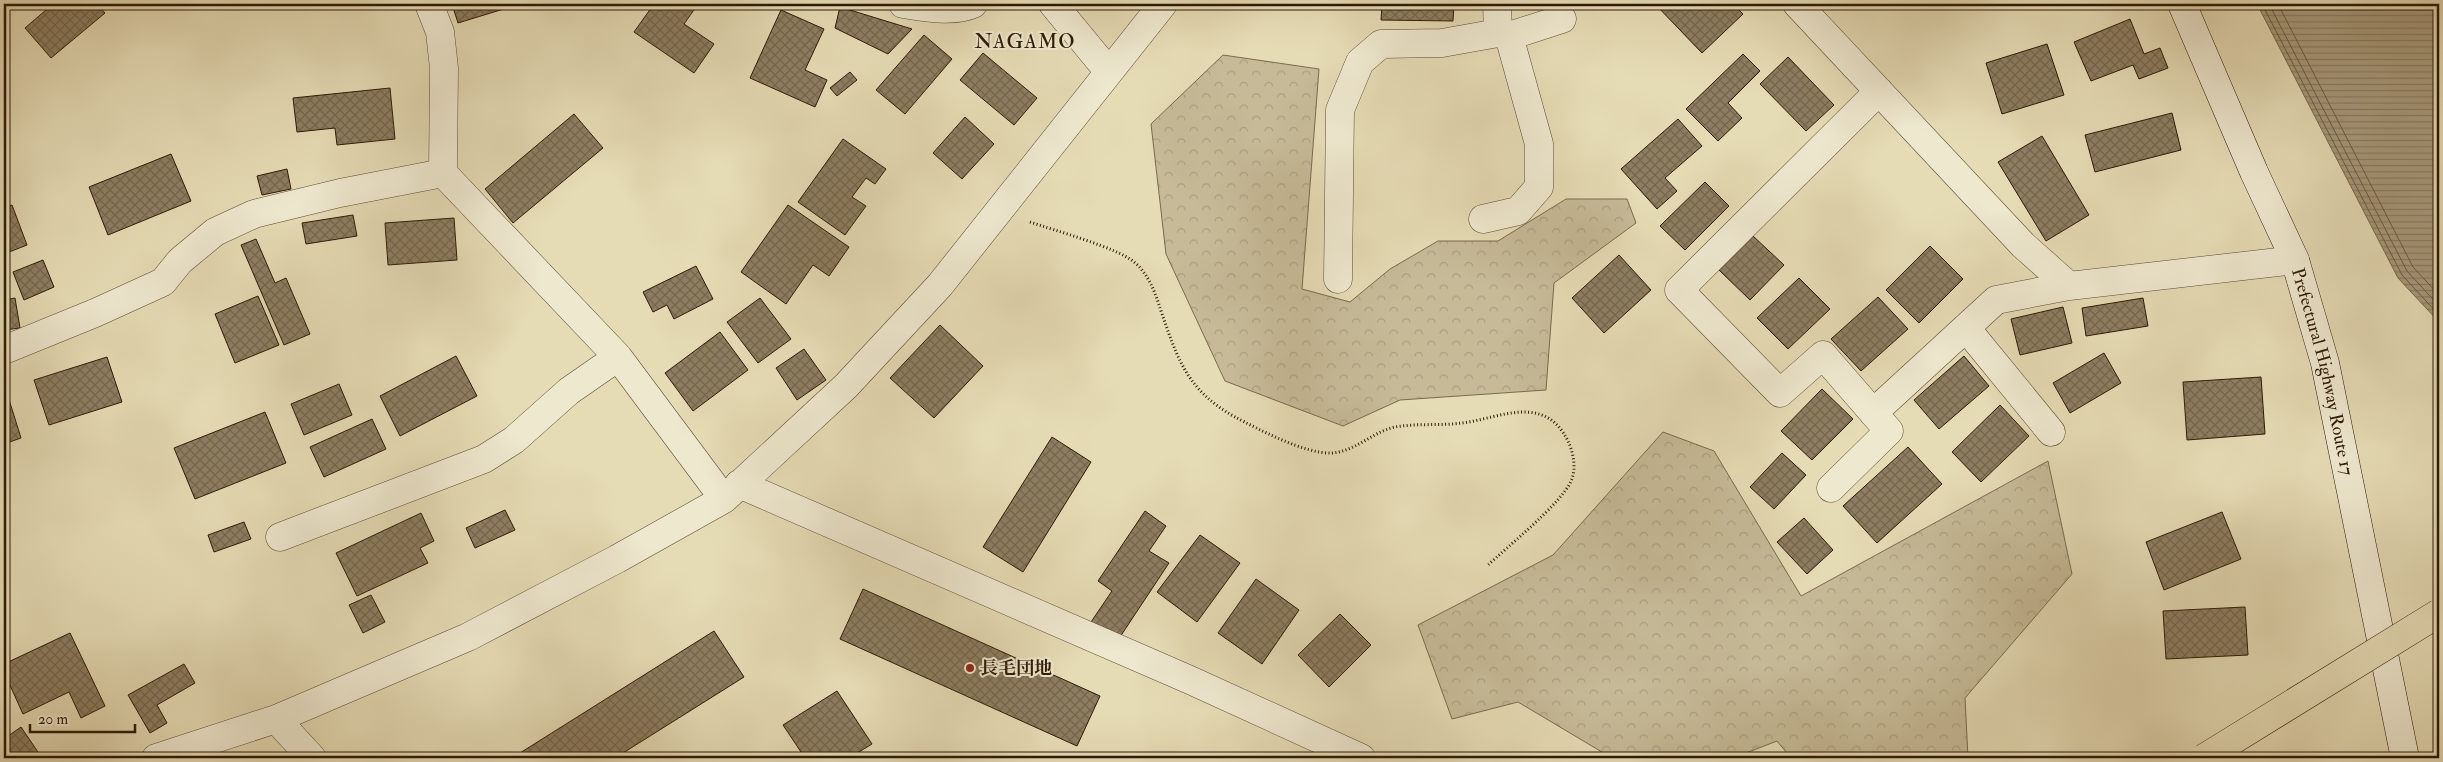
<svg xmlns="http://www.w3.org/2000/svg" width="2443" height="762" viewBox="0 0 2443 762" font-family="'IM FELL Double Pica','Noto Serif JP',serif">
<defs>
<pattern id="forest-crowns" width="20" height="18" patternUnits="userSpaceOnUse" patternTransform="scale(1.25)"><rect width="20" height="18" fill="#c6ba97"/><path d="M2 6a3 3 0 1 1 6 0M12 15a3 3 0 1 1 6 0" fill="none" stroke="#aa9f81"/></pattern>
<pattern id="water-rules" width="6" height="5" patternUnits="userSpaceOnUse" patternTransform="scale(1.25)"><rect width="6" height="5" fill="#a7997a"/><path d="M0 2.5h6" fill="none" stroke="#887c62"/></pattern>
<pattern id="building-cross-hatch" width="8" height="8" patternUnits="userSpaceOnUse" patternTransform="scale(1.25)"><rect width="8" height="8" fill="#8d7e61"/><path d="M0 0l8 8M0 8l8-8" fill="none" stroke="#74664e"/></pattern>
</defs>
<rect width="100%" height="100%" fill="#e5dbb5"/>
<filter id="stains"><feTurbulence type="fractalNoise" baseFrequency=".004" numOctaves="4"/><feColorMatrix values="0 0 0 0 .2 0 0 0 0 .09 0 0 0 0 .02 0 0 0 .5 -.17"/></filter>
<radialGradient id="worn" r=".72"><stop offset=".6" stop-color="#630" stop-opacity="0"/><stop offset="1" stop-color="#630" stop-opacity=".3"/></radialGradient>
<path fill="url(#forest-crowns)" stroke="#7a6a4e" d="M1223 55 1319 69 1302 289 1350 302 1390 269 1438 241H1498L1566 199H1627L1636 223 1554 283 1546 390 1400 400 1343 426 1225 381 1166 254 1151 124Z
M1663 432 1714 451 1801 596 2048 461 2072 574 1965 698 1968 758H1791L1777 741 1733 758H1612L1518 702 1452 719 1418 625 1553 555Z"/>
<path fill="url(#water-rules)" stroke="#77664c" d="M2257 4H2439V322L2398 278Z"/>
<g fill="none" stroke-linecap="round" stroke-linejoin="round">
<path stroke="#6a5a40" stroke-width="1" d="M2262 4 2402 275 2439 315
M2269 4 2407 271 2439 306
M2278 4 2413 267 2439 295"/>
</g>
<path fill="url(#building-cross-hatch)" stroke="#2e1a06" d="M53 4H97L105 13 51 58 25 28Z
M452 4H520L458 23Z
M654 4H698L684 24 714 44 694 73 634 32Z
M1382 4H1454L1453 21 1381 20Z
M1655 4H1733L1743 14 1702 53Z
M840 7 912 29 888 54 835 28Z
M781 10 824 29 805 70 827 80 815 107 750 78Z
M2130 19 2144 54 2160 48 2168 68 2139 79 2133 65 2091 81 2074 42Z
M924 35 952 59 905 114 876 90Z
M2047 44 2064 95 2002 114 1986 63Z
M983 53 1037 98 1014 125 960 80Z
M1743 54 1760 71 1728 103 1742 118 1718 141 1686 109Z
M1788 57 1834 105 1806 131 1760 84Z
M850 72 857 80 837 96 830 88Z
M390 88 395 139 337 145 335 128 297 132 293 98Z
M2172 113 2181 150 2095 172 2085 135Z
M574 114 603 148 513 223 485 189Z
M965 117 994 144 962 179 933 153Z
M1678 119 1702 146 1665 178 1677 191 1657 209 1621 169Z
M2042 136 2089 215 2046 241 1998 162Z
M843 139 886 169 875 184 866 178 852 197 866 206 845 235 798 202Z
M171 154 191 201 108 235 89 187Z
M287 169 291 189 262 195 257 176Z
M1705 182 1729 206 1685 250 1660 226Z
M12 205 27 245 4 254V208Z
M788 205 849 247 829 276 813 265 786 304 741 272Z
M353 215 357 236 306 244 302 223Z
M454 218 457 260 388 265 385 223Z
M1753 236 1784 265 1750 300 1719 270Z
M256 239 275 283 286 278 310 334 284 345 241 245Z
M1930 246 1963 279 1919 323 1886 290Z
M1619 255 1651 290 1604 333 1572 298Z
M43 260 54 287 24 300 13 272Z
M696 266 713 299 674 319 667 305 653 312 643 292Z
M1799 278 1830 309 1788 349 1757 318Z
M258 296 279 345 235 363 215 314Z
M1878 297 1908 329 1861 371 1831 339Z
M15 298 20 328 4 330V300Z
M760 298 791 339 758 363 727 322Z
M2143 298 2148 326 2086 336 2082 308Z
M2063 307 2072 343 2020 355 2011 319Z
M940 325 983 366 934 418 890 378Z
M720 332 748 370 693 411 665 373Z
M804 349 826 380 797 400 776 368Z
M2104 353 2121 383 2070 413 2053 383Z
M456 356 477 396 400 436 380 396Z
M1964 356 1989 386 1939 429 1914 400Z
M107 357 122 402 49 425 34 380Z
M2261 377 2265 434 2187 440 2183 382Z
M339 384 352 415 304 435 291 404Z
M1822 389 1853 419 1812 460 1781 431Z
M6 390 21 438 4 444V391Z
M2000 405 2029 436 1981 482 1952 452Z
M265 412 286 463 195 499 174 448Z
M372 419 386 449 324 477 310 447Z
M1052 437 1091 462 1023 572 983 547Z
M1908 447 1942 484 1877 543 1843 506Z
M1782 453 1806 475 1774 509 1750 487Z
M505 510 515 530 475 548 466 528Z
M1145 511 1166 526 1149 551 1169 563 1118 640 1091 622 1112 591 1098 581Z
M2222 512 2241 559 2164 590 2146 542Z
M421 513 434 541 420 548 428 563 357 596 336 553Z
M1804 518 1833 550 1807 574 1777 542Z
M244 522 251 539 214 552 208 535Z
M1200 535 1240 563 1197 622 1157 592Z
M1256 579 1299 610 1262 664 1218 633Z
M863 589 1100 696 1077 746 840 639Z
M371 595 385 622 363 633 349 605Z
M2245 607 2248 655 2166 659 2163 611Z
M1340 614 1371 645 1329 687 1298 655Z
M714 631 744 677 615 758H512Z
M70 633 105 706 81 718 69 692 23 714 4 672V664Z
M184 664 195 683 157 705 167 723 150 733 128 695Z
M837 691 872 744 849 758H805L783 725Z
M21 727 42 758H8L4 752V739Z"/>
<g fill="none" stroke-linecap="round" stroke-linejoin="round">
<g stroke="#5c4a32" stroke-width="29">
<path id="minor" d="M429 4 440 32 444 68 443 173 618 357 724 499
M903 4C925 7 953 13 973 4
M1053 4 1109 72
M1497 4 1498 33
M1797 4 2023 245 2069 286
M1509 36 1562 19
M1338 279 1340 110 1360 62 1381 44 1442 43 1498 33 1509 36 1539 144V187L1518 211 1483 219
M1966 328 2051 432
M4 350 95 313 163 282 180 261 215 232 254 214 340 193 443 173
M1873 413 1996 300 2069 286 2295 260
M739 484 1190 680 1361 758
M1831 488 1889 431 1823 355 1780 393 1679 290 1879 91
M280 537 484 459 514 440 569 391 618 357
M276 719 312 758
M156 758 276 719 468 637 617 559 724 499 846 386 940 285 1163 4"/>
</g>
<g stroke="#2e1a06" stroke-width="29">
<g id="secondary">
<path id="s1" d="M2182 4 2254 172 2295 260 2325 363 2405 758"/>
</g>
</g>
<path stroke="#2e1a06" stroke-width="3" stroke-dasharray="1 2.5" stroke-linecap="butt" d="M1030 222C1053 230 1118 248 1134 262 1148 273 1155 292 1160 308 1177 357 1186 390 1235 417 1258 429 1305 454 1331 453 1355 452 1372 432 1395 427 1417 423 1440 426 1462 423 1501 418 1544 393 1568 441 1573 452 1577 468 1571 481 1562 503 1507 547 1487 566"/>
<use href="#minor" stroke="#eee8cf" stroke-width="28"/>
<use href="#secondary" stroke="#eee8cf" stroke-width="28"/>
<g stroke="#2e1a06" stroke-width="29" stroke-linecap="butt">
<path id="trunk-bridge" d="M2204 758 2439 613"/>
</g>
<use href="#trunk-bridge" stroke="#e5dbb5" stroke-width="28"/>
</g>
<circle fill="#8f2418" stroke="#eee8cf" stroke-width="2" cx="970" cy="668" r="5"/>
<g text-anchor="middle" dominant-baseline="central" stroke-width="4" stroke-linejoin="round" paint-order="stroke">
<g font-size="18" fill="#2e1a06" stroke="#eee8cf">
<text stroke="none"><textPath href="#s1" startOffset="395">Prefectural Highway Route 17</textPath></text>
</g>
<g font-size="18" font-weight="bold" fill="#2e1a06" stroke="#eee8cf" text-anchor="start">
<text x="980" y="668">長毛団地</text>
</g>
<g font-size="20" letter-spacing="1" fill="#2e1a06" stroke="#eee8cf">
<text x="1025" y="41">NAGAMO</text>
</g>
</g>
<rect width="2443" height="762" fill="none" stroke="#e5dbb5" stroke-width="20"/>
<rect x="5" y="5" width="2433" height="752" fill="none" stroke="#2e1a06" stroke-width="2.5"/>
<rect x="10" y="10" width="2423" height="742" fill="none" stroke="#2e1a06"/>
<path d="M30 724v8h105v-8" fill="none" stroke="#2e1a06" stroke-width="2.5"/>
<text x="38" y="724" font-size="15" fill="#2e1a06" stroke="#eee8cf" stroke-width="4" paint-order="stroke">20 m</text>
<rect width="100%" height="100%" filter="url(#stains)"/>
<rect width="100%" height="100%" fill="url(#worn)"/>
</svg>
